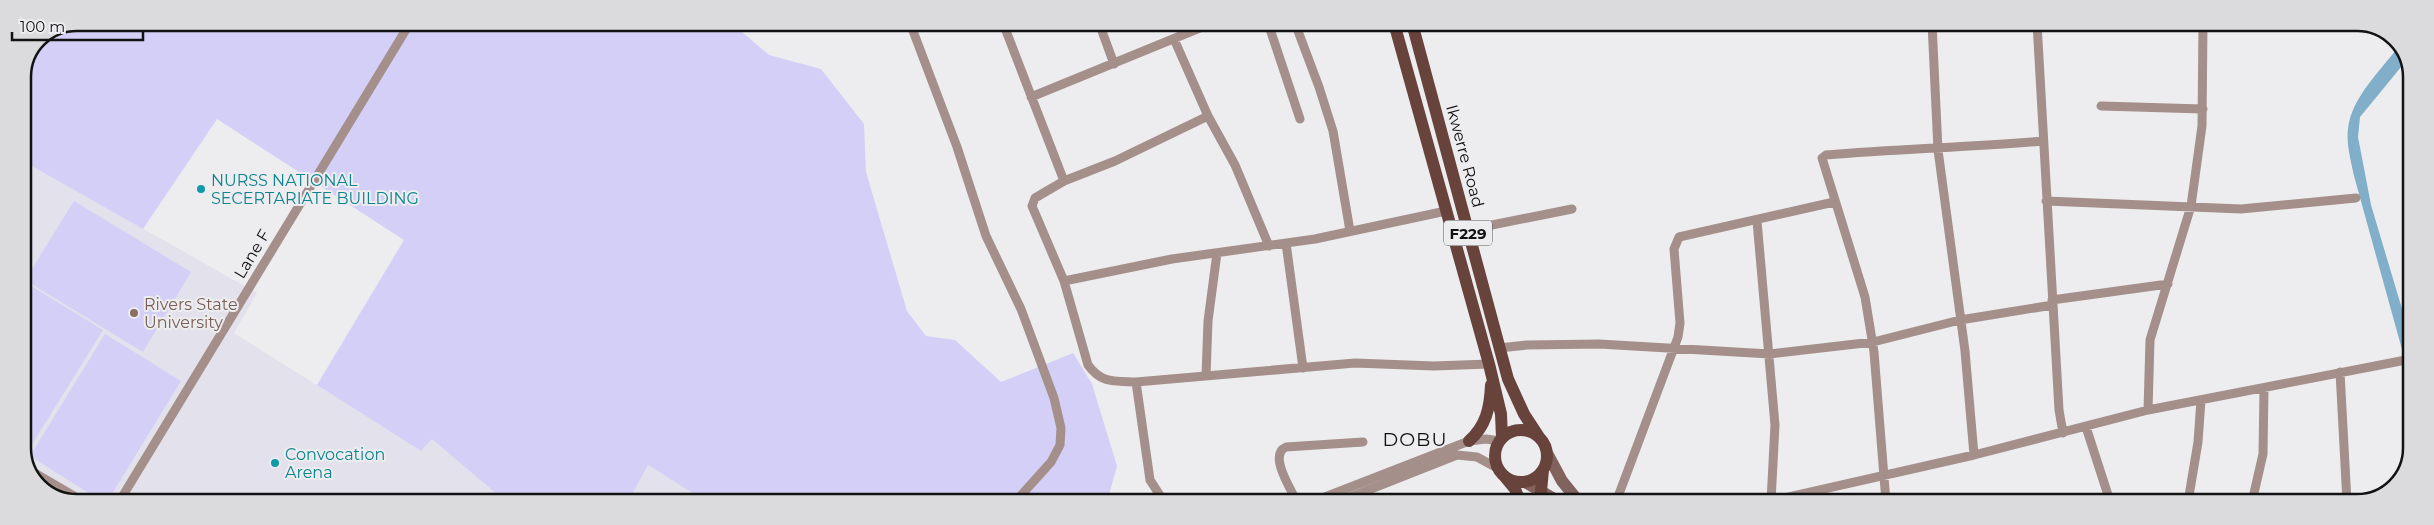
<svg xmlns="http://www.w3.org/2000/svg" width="2434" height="525" viewBox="0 0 2434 525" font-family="Montserrat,sans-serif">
<rect width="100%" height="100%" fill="#ededf0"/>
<path fill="#e2e1ec" d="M23 161 257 293 234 333 421 451 432 439 506 502 67 501 38 486 23 454Z
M648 465 707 502H628Z"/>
<path fill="#d3cff7" d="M78 23H746L742 32 769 55 821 69 864 124 866 172 907 311 926 336 955 340 1001 382 1073 353 1092 384 1117 466 1107 502H707L648 465 628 502H506L432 439 421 451 317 385 404 240 217 119 143 229 23 161V77L39 38Z
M74 201 191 272 143 352 25 280Z
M23 281 103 330 26 454 23 452Z
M105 334 181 381 107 502H103L30 456Z"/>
<path fill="#81aec9" d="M2399 46 2406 61 2360 117 2358 137 2371 205 2411 339V382L2354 176C2351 161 2346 144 2348 129 2351 98 2381 70 2399 46Z"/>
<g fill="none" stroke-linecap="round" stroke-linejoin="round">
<path stroke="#a58f8a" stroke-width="9" d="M910 23 957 147 986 236 1021 309 1054 398 1061 428 1060 445 1051 462 1015 502
M1003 23 1064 181
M1099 23 1114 64
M1268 23 1300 119
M1295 23 1319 87 1333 131 1350 231
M1932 23 1938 150 1965 351 1974 455
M2037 23 2059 410 2063 433
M1174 39 1208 116 1235 165 1269 246
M1031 97 1212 23
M2101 106 2203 109
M1208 116 1115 161 1064 181 1035 198 1032 206 1064 281 1088 365C1102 384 1114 381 1136 382L1355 363 1434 366 1489 364
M2046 201 2241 209 2356 198
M1757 221 1775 425 1771 501
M1467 230 1572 209
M1286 243 1303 368
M1064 281 1172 259 1315 239 1446 211
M2052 300 2168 284
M1499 348 1527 345 1599 344 1770 354 1873 342 1960 320 2053 305
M2340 372 2347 502
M1206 376 1208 321 1217 253
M1136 382 1150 480 1161 497 1176 502
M2148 410 2150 340 2191 206 2202 126 2203 23
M2086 427 2108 495
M31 471 84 502
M119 502 410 23
M1297 502C1291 489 1268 455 1286 447L1363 442
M1312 502 1469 441 1486 439 1500 441
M1338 502 1457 455 1477 457 1499 469
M1616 502 1678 337 1680 323 1674 249 1679 237 1834 202
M1766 502 1974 455 2148 410 2411 359
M1886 502 1874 352 1865 297 1822 158 1826 155C1898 149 1971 147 2043 141
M2188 502 2198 442 2201 400
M2252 502 2263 454 2264 388"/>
<path stroke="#82625c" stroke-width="12" d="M1212 23C1231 27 1247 27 1266 23
M1547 453 1562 481 1579 502
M1525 482 1559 502"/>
<path stroke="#68433b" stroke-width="12" d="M1394 23 1489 364 1501 414 1502 438
M1412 23 1508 379 1524 414 1539 437
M1495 456a26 26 0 1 1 52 0a26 26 0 1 1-52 0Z
M1469 441C1486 426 1490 408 1491 385
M1505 477 1515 489 1520 502
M1540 502 1543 470"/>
</g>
<g fill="#0f9aa8" stroke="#ededf0" stroke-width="2">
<circle cx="201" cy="189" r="5"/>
<circle cx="275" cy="463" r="5"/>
</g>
<circle fill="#8d6e63" stroke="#ededf0" stroke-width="2" cx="134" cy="313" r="5"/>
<g text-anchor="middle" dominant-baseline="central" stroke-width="4" stroke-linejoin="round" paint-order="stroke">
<rect fill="#ededf0" stroke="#545455" stroke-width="1" x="1444" y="220.5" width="48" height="25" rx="4"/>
<g font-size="15" font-weight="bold" fill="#121213">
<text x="1468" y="233">F229</text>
</g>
<g font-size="16" fill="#121213" stroke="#ededf0">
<text transform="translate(1465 156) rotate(75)">Ikwerre Road</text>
<text transform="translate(252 254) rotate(-59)">Lane F</text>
</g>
<g font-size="16" fill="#0d838f" stroke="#ededf0" text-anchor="start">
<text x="211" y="180">NURSS NATIONAL<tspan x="211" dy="18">SECERTARIATE BUILDING</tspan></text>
<text x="285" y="454">Convocation<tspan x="285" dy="18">Arena</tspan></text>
</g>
<g font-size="16" fill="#785e54" stroke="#ededf0" text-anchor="start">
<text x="144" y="304">Rivers State<tspan x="144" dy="18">University</tspan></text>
</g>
<g font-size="19" letter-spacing="1" fill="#121213" stroke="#ededf0">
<text x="1415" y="439">DOBU</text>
</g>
</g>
<path d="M0 0H2434V525H0ZM77 31H2357A46 46 0 0 1 2403 77V448A46 46 0 0 1 2357 494H77A46 46 0 0 1 31 448V77A46 46 0 0 1 77 31Z" fill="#dbdbde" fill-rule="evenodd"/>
<path fill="none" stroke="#121213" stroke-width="2.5" d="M77 31H2357A46 46 0 0 1 2403 77V448A46 46 0 0 1 2357 494H77A46 46 0 0 1 31 448V77A46 46 0 0 1 77 31Z"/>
<path d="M12 32v8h131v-8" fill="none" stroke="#121213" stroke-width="2.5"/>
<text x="20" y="32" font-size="15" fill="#121213" stroke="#ededf0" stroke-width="4" paint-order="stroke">100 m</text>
</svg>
